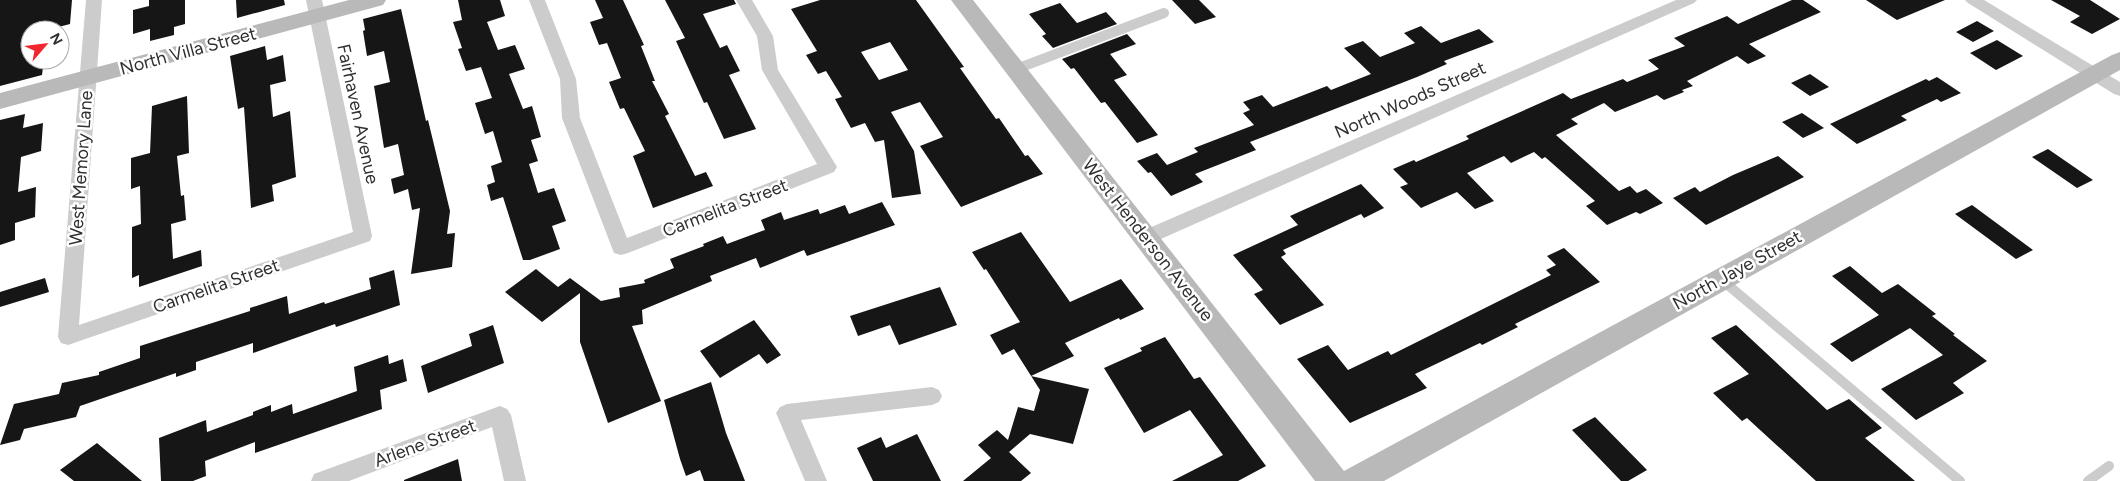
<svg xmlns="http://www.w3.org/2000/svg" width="2120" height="481" viewBox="0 0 2120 481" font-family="Figtree,sans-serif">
<rect width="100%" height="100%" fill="#fff"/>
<path fill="#161616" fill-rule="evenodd" d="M0 0H72L70 24 47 30H30V60H44L42 75 0 86Z
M149 0H185V24L174 27V35L150 41V29L133 34V10L149 6Z
M236 0H284L285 5 237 18Z
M458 0H500L505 16 487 22 498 50 515 45 525 69 509 74 523 109 532 106 541 137 531 140 538 161 529 164 538 193 554 188 566 221 552 226 560 249 530 260H523L503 197 491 201 487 185 495 182 491 166 502 162 493 131 485 134 475 103 492 98 481 67 466 71 458 49 462 48 453 22 462 20Z
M595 0H623L644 45 641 46 655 81H652L669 114 665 116 695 176 706 172 713 186 653 208 633 156 645 151 624 108 620 109 609 82 621 78 607 43 599 45 590 22 603 18Z
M665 0H734L736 4 703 14 720 48 727 45 740 71 729 75 756 129 724 139 707 102 704 103 676 41 685 38Z
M820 0H916L964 67 960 68 996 119 999 118 1025 156 1028 155 1043 174 961 207 920 146 943 137 920 102 891 112 914 151 921 194 892 198 884 140 875 142 865 123 851 128 835 99 842 97 826 71 818 74 806 55 817 51 791 9ZM890 42 908 70 879 80 861 52Z
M1172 0H1199L1216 17 1195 24Z
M1792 0H1803L1821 12 1749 44 1766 56 1748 64 1737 56 1687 81 1693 86 1682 90 1684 92 1664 100 1657 95 1615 112 1604 103 1571 119 1578 124 1556 135 1619 191 1630 186 1637 193 1646 189 1663 203 1640 214 1636 212 1607 225 1586 206 1595 201 1545 157 1542 159 1534 152 1511 163 1504 156 1467 173 1494 201 1475 209 1457 192 1421 208 1400 187 1408 184 1393 169 1414 160 1416 162 1469 139 1466 136 1563 93 1571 99 1623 79 1627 82 1659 69 1648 60 1685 46 1674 38 1727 16 1738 24Z
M1866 0H1945L1897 20Z
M2051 0H2090L2120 19 2092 34 2070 22 2080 16Z
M1060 3 1077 23 1106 12 1117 24 1053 48 1042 36 1046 34 1029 14Z
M401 9 426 121 428 120 450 211 447 234 455 233 452 267 411 274 420 208 412 210 408 189 394 194 391 179 404 175 398 144 384 148 374 86 390 82 384 51 367 56 363 31 365 30 363 19Z
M1977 21 1994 31 1973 42 1956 32Z
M1421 26 1441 43 1479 29 1494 42 1444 61 1447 64 1417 77 1250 142 1256 150 1195 174 1203 182 1171 196 1151 172 1148 173 1137 161 1157 153 1167 165 1198 152 1194 148 1254 125 1243 113 1250 110 1243 102 1262 95 1273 107 1327 86 1331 90 1371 74 1344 48 1363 41 1380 57 1415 43 1404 33Z
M1127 34 1136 44 1110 54 1127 75 1114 80 1158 135 1137 143 1105 102 1101 103 1074 68 1071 69 1062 59Z
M1997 40 2023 56 1996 70 1970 53Z
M265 46 267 60 283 55 286 81 270 85 273 117 290 111 296 177 272 185 274 201 251 208 244 107 238 109 230 56Z
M1810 74 1829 87 1810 96 1791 83Z
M1937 77 1961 93 1941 102 1937 99 1901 116 1907 120 1857 144 1830 124 1926 79 1929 81Z
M187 96 189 153 177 156 181 196 184 195 186 220 171 224 173 259 201 250 202 266 139 287V275L132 278V227L141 224 140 186 131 189V158L150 153 152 106Z
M1802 113 1824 128 1803 138 1782 122Z
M25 114 23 128 43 123 41 151 21 157 18 192 36 187 35 217 15 223V240L0 245V120Z
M2048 149 2093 180 2077 188 2032 157Z
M1778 156 1804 177 1706 225 1673 198 1695 187 1700 192 1733 175Z
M1361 184 1384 208 1364 218 1361 214 1283 250 1286 254 1281 257 1324 305 1280 325 1254 294 1263 290 1233 255 1298 225 1290 216Z
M882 202 895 225 807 256 804 250 760 268 756 258 710 276 712 281 642 310 643 324 632 326 661 401 608 423 580 342V293L542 322 505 292 536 269 558 287 570 278 601 301 620 297 619 288 645 283 644 280 674 268 670 259 704 246 703 244 723 236 727 244 765 230 761 220 781 212 784 220 818 209 820 214 845 205 849 214Z
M1972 205 2033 250 2016 259 1955 214Z
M1021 232 1070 302 1121 279 1144 309 1120 320 1119 318 1065 343 1074 356 1031 376 1089 389 1073 444 1030 434 1009 452 1031 473 1021 481H963L991 458 978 445 997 430 1008 440 1018 407 1034 411 1040 390 1014 349 1002 355 990 335 1020 322 986 269 984 270 972 252Z
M1564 248 1600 282 1515 324 1518 327 1482 345 1480 343 1415 374 1427 388 1350 423 1297 359 1328 345 1348 370 1388 351 1391 355 1551 275 1546 270 1556 265 1547 256Z
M1850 266 1882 293 1898 284 1936 314 1932 316 1955 334 1953 335 1987 361 1953 383 1964 393 1916 420 1881 389 1943 355 1910 328 1852 362 1830 344 1879 315 1832 276Z
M394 270 400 305 336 327 335 324 253 353V343L196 362V370L176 377V373L80 406 76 417 24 429 20 440 0 445 14 404 59 394 62 383 99 375V372L140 358V346L250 311V308L287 296 289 314 324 302 325 304 371 289 369 278Z
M45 278 49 292 0 307V292Z
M940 287 957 325 899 345 890 325 858 336 850 316Z
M754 320 781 355 767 364 759 354 720 378 700 351Z
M493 325 504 363 428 393 421 366 472 346 469 334Z
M1736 325 1827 410 1849 399 1882 428 1865 438 1915 481H1816L1747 418 1742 421 1713 393 1749 374 1711 338Z
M1165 337 1194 379 1200 377 1266 466 1238 481H1172L1223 455 1190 410 1144 433 1104 368 1142 351 1140 348Z
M388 355 389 364 403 359 407 381 380 390 382 409 255 453V442L205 461 206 476 193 481H161L159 438 206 420 207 432 253 415V412L271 405V412L292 404 293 414 357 391 354 367Z
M711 382 726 433 745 481H704L700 470 686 476 680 459 664 400Z
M1595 417 1647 470 1628 481H1621L1572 430Z
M917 434 941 481H873L857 448 881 437 886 448Z
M97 443 142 481H74L60 470Z
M458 459 462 481H404V480Z"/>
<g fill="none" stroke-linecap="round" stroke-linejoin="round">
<path stroke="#ccc" stroke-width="10" d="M1016 69 1164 13
M1722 280 1960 481
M2088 481 2109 466"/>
<path fill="#ccc" fill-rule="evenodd" d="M86 0H102L79 325 353 232 306 0H322L372 236 370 241 68 345 61 343 58 337Z
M529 0H545L576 79 580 118 627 238 817 164 762 70 757 36 736 0H752L773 36 778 70 837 167 834 172 628 253 621 255 614 253 562 118 560 79Z
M1676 0H1697L1694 3 1154 242 1147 244 1140 242 1138 237 1140 232Z
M1965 0H1984L2120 82V96L2114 94 1968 3Z
M932 387 939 390 942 396 939 402 932 405 801 420 827 481H805L776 413 780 407 787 404Z
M500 406 507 409 511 415 526 481H504L492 427 349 481H311L314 474Z"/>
<path fill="#b9b9b9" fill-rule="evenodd" d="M349 0H386L383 5 0 109V93Z
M951 0H973L1344 471 2112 55 2120 52V70L1384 481H1315Z"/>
</g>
<g text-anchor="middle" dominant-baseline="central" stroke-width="5" stroke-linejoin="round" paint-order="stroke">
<g font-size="18" fill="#2f2f2f" stroke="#fff">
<text transform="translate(188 51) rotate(-15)">North Villa Street</text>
<text transform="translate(1410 100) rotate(-24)">North Woods Street</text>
<text transform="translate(358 114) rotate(78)">Fairhaven Avenue</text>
<text transform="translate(81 168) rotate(-86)">West Memory Lane</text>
<text transform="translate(725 208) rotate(-21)">Carmelita Street</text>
<text transform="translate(1148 240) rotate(52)">West Henderson Avenue</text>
<text transform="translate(1737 270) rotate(-29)">North Jaye Street</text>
<text transform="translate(216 286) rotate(-19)">Carmelita Street</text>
<text transform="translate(425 443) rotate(-20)">Arlene Street</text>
</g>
</g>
<g transform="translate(45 45) rotate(62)"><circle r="24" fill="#ffffff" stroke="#acacac"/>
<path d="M0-4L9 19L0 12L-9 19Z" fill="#f1262e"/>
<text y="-8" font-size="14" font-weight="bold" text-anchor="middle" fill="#2f2f2f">N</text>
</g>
</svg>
